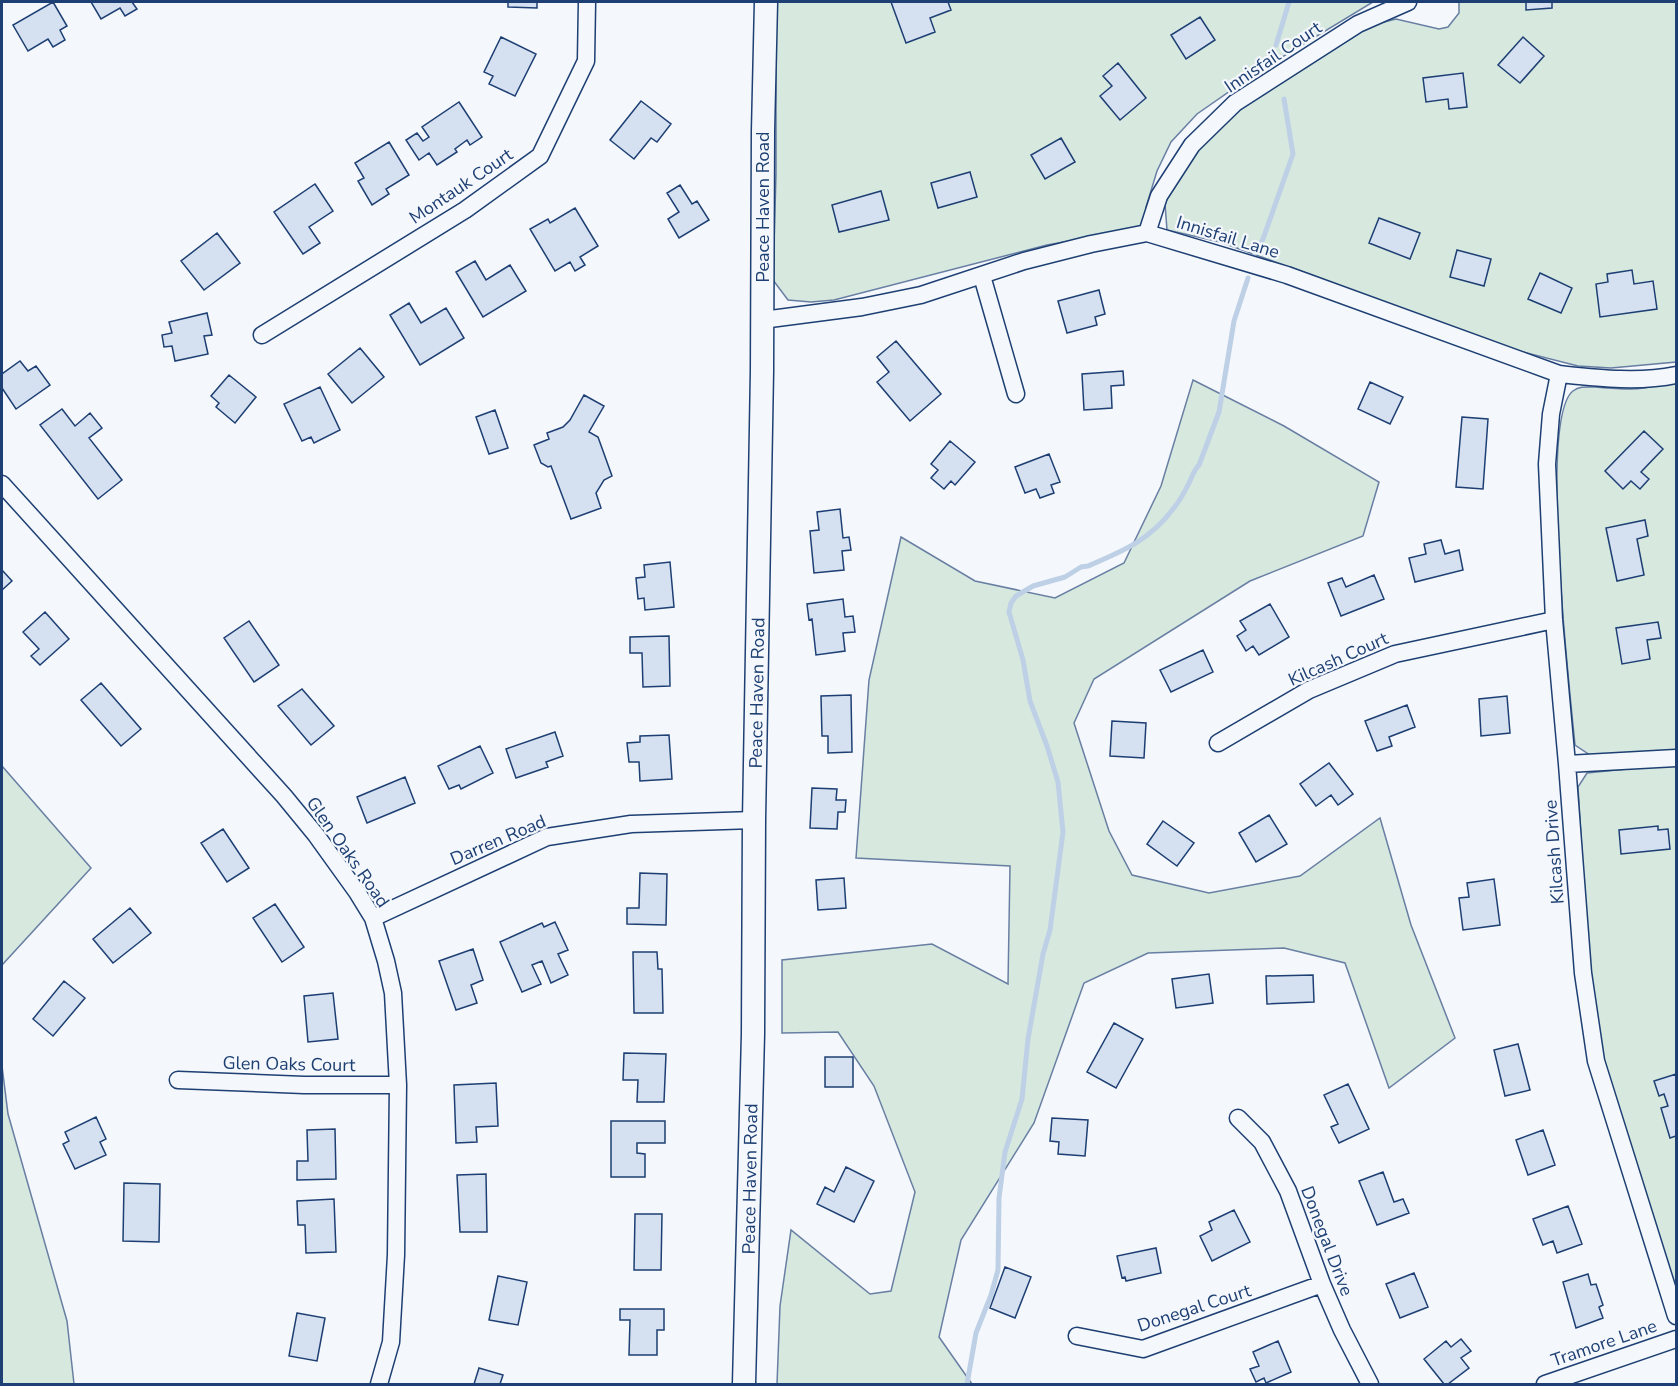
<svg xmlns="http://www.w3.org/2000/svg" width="1678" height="1386" viewBox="0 0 1678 1386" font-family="'Nunito Sans',sans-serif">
<rect width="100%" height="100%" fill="#f4f7fb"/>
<path fill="#d7e8df" stroke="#687fa3" stroke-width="1.5" d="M776 2H1373L1259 71 1197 114 1171 142 1157 171 1146 207V219L1137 229 1047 245 834 300 811 302 788 300 773 280 776 174Z
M1459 2H1676V362L1611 368 1578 366 1496 345 1309 274 1220 242 1167 230 1165 204 1177 175 1224 119 1372 25 1396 19 1439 29 1448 27 1459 13Z
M1193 380 1284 426 1379 482 1363 536 1250 581 1094 679 1074 723 1109 831 1132 875 1209 893 1300 876 1380 818 1411 925 1455 1038 1389 1088 1345 963 1284 948 1148 953 1084 983 1034 1123 961 1240 939 1337 972 1384H777L780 1306 791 1230 870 1294 891 1291 915 1192 874 1086 838 1032 782 1033V960L932 944 1008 984 1010 866 856 858 869 680 901 537 975 581 1055 598 1124 563 1161 486Z
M1676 381V751L1590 755 1575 745C1570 691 1538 418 1573 391 1580 386 1586 387 1595 387 1607 388 1619 389 1631 389 1646 389 1662 384 1676 381Z
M1676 764V1297L1603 1068 1590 986 1578 787 1587 773Z
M2 766 91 868 2 965Z
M2 1066 8 1114 67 1321 74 1384H2Z"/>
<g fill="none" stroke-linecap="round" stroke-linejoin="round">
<path stroke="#bed0e5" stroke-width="5" d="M1276 45 1289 2
M1255 253 1263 239 1293 154 1284 99
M967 1384 976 1333 991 1295 998 1270 999 1198 1005 1152 1022 1099 1028 1039 1043 954 1050 930 1063 832 1058 782 1047 746 1030 701 1023 660 1009 612 1011 603 1016 596 1033 586 1065 577 1081 567 1088 566C1123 551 1150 540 1173 509 1179 502 1184 493 1188 485 1192 478 1193 471 1199 465L1219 412 1234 321 1248 278"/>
</g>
<path fill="#d5e0f0" stroke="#1d3f73" stroke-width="1.5" d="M53 2 67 26 60 30 65 40 53 47 48 39 28 51 13 25Z
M91 2H132L137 9 125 16 120 8 101 19Z
M508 2H537V8L508 7Z
M891 2H948L951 10 930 18 935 32 906 43Z
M1526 2H1552V8L1526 10Z
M1200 17 1215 40 1186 59 1171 35Z
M501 37 536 54 515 96 489 84 493 76 484 72Z
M1523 37 1544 56 1520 83 1498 65Z
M1118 63 1146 98 1120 120 1100 96 1112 86 1103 76Z
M1463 73 1467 107 1449 109 1448 99 1426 102 1423 78Z
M641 101 671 124 657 142 651 138 634 159 610 140Z
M459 102 482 137 470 145 467 140 455 149 457 152 437 165 429 153 419 160 406 140 417 133 423 141 429 137 422 127Z
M1061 138 1075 162 1045 179 1031 155Z
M389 142 409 175 386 189 389 194 372 205 358 181 364 178 355 163Z
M970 172 977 197 938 208 931 183Z
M315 184 333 211 309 227 320 243 303 254 274 212Z
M680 185 692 204 697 201 709 220 679 238 668 219 679 212 667 193Z
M881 191 889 220 839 232 832 205Z
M575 208 598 246 580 257 585 265 575 271 570 262 555 271 530 229 548 219 550 223Z
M1379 218 1420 233 1410 259 1369 243Z
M217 233 240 263 204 290 181 261Z
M1457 250 1491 259 1484 286 1450 277Z
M475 261 486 280 510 265 526 291 483 317 456 272Z
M1632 270 1634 284 1653 281 1657 309 1600 317 1596 284 1608 282 1607 274Z
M1540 273 1572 288 1561 313 1528 299Z
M1099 290 1105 314 1095 317 1097 325 1067 333 1058 301Z
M409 303 421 323 446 308 464 338 420 365 390 315Z
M207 313 212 335 204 336 208 354 175 361 172 346 164 347 162 335 172 333 169 322Z
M896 341 941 394 910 421 877 382 889 372 877 357Z
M360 348 384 377 352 403 328 374Z
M20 361 28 371 36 366 50 385 16 409 2 388V374Z
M1123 371 1124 385 1111 386 1112 408 1084 410 1082 374Z
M229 375 256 397 235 423 216 407 219 403 211 396Z
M1370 382 1403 397 1390 424 1358 409Z
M320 387 340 430 314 443 311 437 302 441 284 404Z
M584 395 604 406 589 432 598 437 612 476 604 480 596 493 601 508 571 519 551 466 548 467 541 463 534 445 549 439 547 433 563 427 570 420Z
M62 409 75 426 90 413 102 428 89 438 122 480 98 499 40 425Z
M495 410 508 448 489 454 476 417Z
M1462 417 1488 419 1483 489 1456 487Z
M1644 431 1663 449 1641 472 1649 479 1640 489 1631 481 1623 489 1605 471Z
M950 441 975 462 955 485 951 481 944 489 931 478 938 470 931 464Z
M1049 454 1060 482 1051 485 1054 493 1040 498 1036 489 1025 493 1015 467Z
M840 509 843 538 849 537 851 550 842 551 844 570 814 573 810 531 819 530 817 512Z
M1645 520 1648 536 1637 539 1644 575 1617 581 1606 528Z
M1441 540 1445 554 1459 550 1463 570 1415 582 1409 558 1426 554 1424 544Z
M670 562 674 607 645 610 644 598 638 599 636 578 645 577 644 565Z
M2 570 12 581 2 590Z
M1374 575 1384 599 1341 616 1328 583 1342 578 1346 587Z
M843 599 845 617 853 616 855 632 843 633 845 651 816 655 812 619 809 620 807 604Z
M1270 604 1289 637 1259 655 1253 646 1246 651 1237 636 1246 630 1240 621Z
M45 612 69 639 40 665 31 656 39 649 23 632Z
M249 621 279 665 254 682 224 638Z
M1658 622 1661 638 1647 640 1650 659 1622 664 1616 628Z
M669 636 670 686 643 687 642 653H630V637Z
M1203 650 1213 672 1171 692 1160 670Z
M101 683 141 729 121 746 81 700Z
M302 689 334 726 311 745 278 706Z
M851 695 852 752 828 753V736H822L821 696Z
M1507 696 1510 733 1481 736 1479 699Z
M1407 705 1415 727 1389 737 1392 746 1377 751 1365 721Z
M1112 721 1146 723 1144 758 1110 756Z
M555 732 563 756 546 762 548 767 516 778 506 749Z
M669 735 672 779 640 781 639 762H629L627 743 640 742V736Z
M480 746 493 773 461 789 459 785 449 789 438 766Z
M1329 763 1353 794 1338 805 1331 795 1316 806 1300 784Z
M405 777 415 803 367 823 357 797Z
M812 788 837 789 836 800H846L845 812H838L837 829 810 828Z
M1269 815 1287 844 1256 862 1239 833Z
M1163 821 1194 843 1177 866 1147 844Z
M1658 826V830L1668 829 1670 849 1621 854 1619 830Z
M223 829 249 868 227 882 201 843Z
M640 873 667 874 666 925 627 924V908H639Z
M844 878 846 908 818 910 816 880Z
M1494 879 1500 925 1463 930 1459 898 1469 897 1467 883Z
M275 904 304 947 282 962 253 918Z
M130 908 151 933 113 963 93 939Z
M555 922 568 950 558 954 568 975 551 983 542 961 532 965 541 984 522 992 500 942 542 923 544 927Z
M473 949 483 980 471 985 477 1003 456 1010 439 961Z
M633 952H657L658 969H662L663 1013H634Z
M1209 974 1213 1003 1176 1008 1172 979Z
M1313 975 1314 1002 1267 1004 1266 976Z
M64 981 85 998 53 1036 33 1019Z
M333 993 338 1039 308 1042 304 996Z
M1114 1023 1143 1039 1116 1088 1087 1072Z
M1518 1044 1530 1090 1505 1096 1494 1050Z
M624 1053 666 1054 664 1102H637L638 1080H623Z
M825 1057H853V1087H825Z
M1676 1074V1136L1670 1138 1661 1108 1668 1106 1664 1094 1659 1096 1654 1081Z
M496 1083 498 1126 476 1127 477 1142 456 1143 454 1085Z
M1348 1084 1369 1129 1339 1143 1331 1127 1338 1124 1324 1095Z
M96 1117 106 1139 100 1142 106 1155 75 1169 63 1144 69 1141 65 1132Z
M1052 1118 1088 1120 1085 1156 1058 1154 1059 1142 1050 1141Z
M611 1121H665V1143H637V1153L645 1154V1177H611Z
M335 1129 336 1179 297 1180V1161H308L307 1130Z
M1543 1130 1555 1165 1528 1175 1516 1140Z
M846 1167 874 1181 854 1222 817 1204 825 1187 834 1192Z
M1383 1172 1394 1202 1403 1199 1409 1213 1377 1225 1359 1181Z
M486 1174 487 1232H460L457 1175Z
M124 1183 160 1184 159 1242 123 1241Z
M334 1199 336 1252 306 1253 305 1225H298L297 1201Z
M1568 1206 1582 1244 1557 1253 1553 1241 1543 1245 1533 1219Z
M1234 1210 1250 1242 1212 1261 1200 1236 1212 1230 1209 1222Z
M635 1214H662L661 1270H634Z
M1156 1248 1161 1273 1126 1281 1125 1277 1122 1278 1117 1256Z
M1005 1267 1031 1277 1015 1318 990 1308Z
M1414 1273 1428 1307 1400 1318 1386 1284Z
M1588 1274 1591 1285 1596 1284 1603 1305 1599 1307 1603 1318 1576 1328 1563 1282Z
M498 1276 527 1282 518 1325 489 1320Z
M620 1309H664V1330H657V1355H629L630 1320H620Z
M297 1313 325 1318 317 1361 289 1356Z
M1461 1339 1471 1351 1461 1358 1469 1368 1448 1384H1444L1424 1359 1446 1341 1451 1347Z
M1278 1341 1291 1372 1266 1383 1264 1378 1256 1382 1250 1369 1259 1366 1253 1352Z
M479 1368 503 1375 500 1384H474Z"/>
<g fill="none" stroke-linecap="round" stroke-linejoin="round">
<g stroke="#1d3f73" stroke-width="19">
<path id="street" d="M1147 233 1159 196 1192 145 1235 103 1358 24 1408 2
M982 276 1016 394
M762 320 862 307 921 295 1024 261 1091 244 1147 233 1287 275 1559 374C1597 378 1638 383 1676 375
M262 335 465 210 540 156 586 61 587 2
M1559 374 1551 414 1547 464 1554 620 1567 764 1583 973 1596 1061 1676 1316
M2 484 284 796 316 835 357 892 373 918 386 961 393 993 398 1085 396 1255 391 1342 379 1384
M1218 743 1309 690 1395 654 1554 620
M1567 764 1676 758
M373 918 547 837 631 824 754 820
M178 1080 304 1085H398
M1238 1118 1262 1142 1288 1191 1322 1284 1342 1330 1370 1384
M1077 1336 1143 1349 1322 1284
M1545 1384 1676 1339"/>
</g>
<g stroke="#1d3f73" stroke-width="25">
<path id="secondary" d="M744 1384 753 1034 754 820 762 371 763 131 766 2"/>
</g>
<use href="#street" stroke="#f4f7fb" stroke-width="16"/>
<use href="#secondary" stroke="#f4f7fb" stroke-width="22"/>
</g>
<g text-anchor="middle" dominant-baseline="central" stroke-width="4.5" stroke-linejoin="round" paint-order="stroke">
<g font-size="18" fill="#1d3f73" stroke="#f4f7fb">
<text transform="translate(1273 57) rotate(-34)">Innisfail Court</text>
<text transform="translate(461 186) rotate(-34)">Montauk Court</text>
<text transform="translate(763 207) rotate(-90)">Peace Haven Road</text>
<text transform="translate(1228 237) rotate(17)">Innisfail Lane</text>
<text transform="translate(1338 659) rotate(-24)">Kilcash Court</text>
<text transform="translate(757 693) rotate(-89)">Peace Haven Road</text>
<text transform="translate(498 840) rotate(-23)">Darren Road</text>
<text transform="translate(348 852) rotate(55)">Glen Oaks Road</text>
<text transform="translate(1554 852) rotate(-94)">Kilcash Drive</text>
<text transform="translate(289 1064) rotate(1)">Glen Oaks Court</text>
<text transform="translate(750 1179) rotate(-89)">Peace Haven Road</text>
<text transform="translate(1327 1241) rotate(69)">Donegal Drive</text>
<text transform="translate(1194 1308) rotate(-18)">Donegal Court</text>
<text transform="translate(1604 1343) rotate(-19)">Tramore Lane</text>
</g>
</g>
<rect width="1678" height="1386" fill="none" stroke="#1d3f73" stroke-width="6"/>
</svg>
